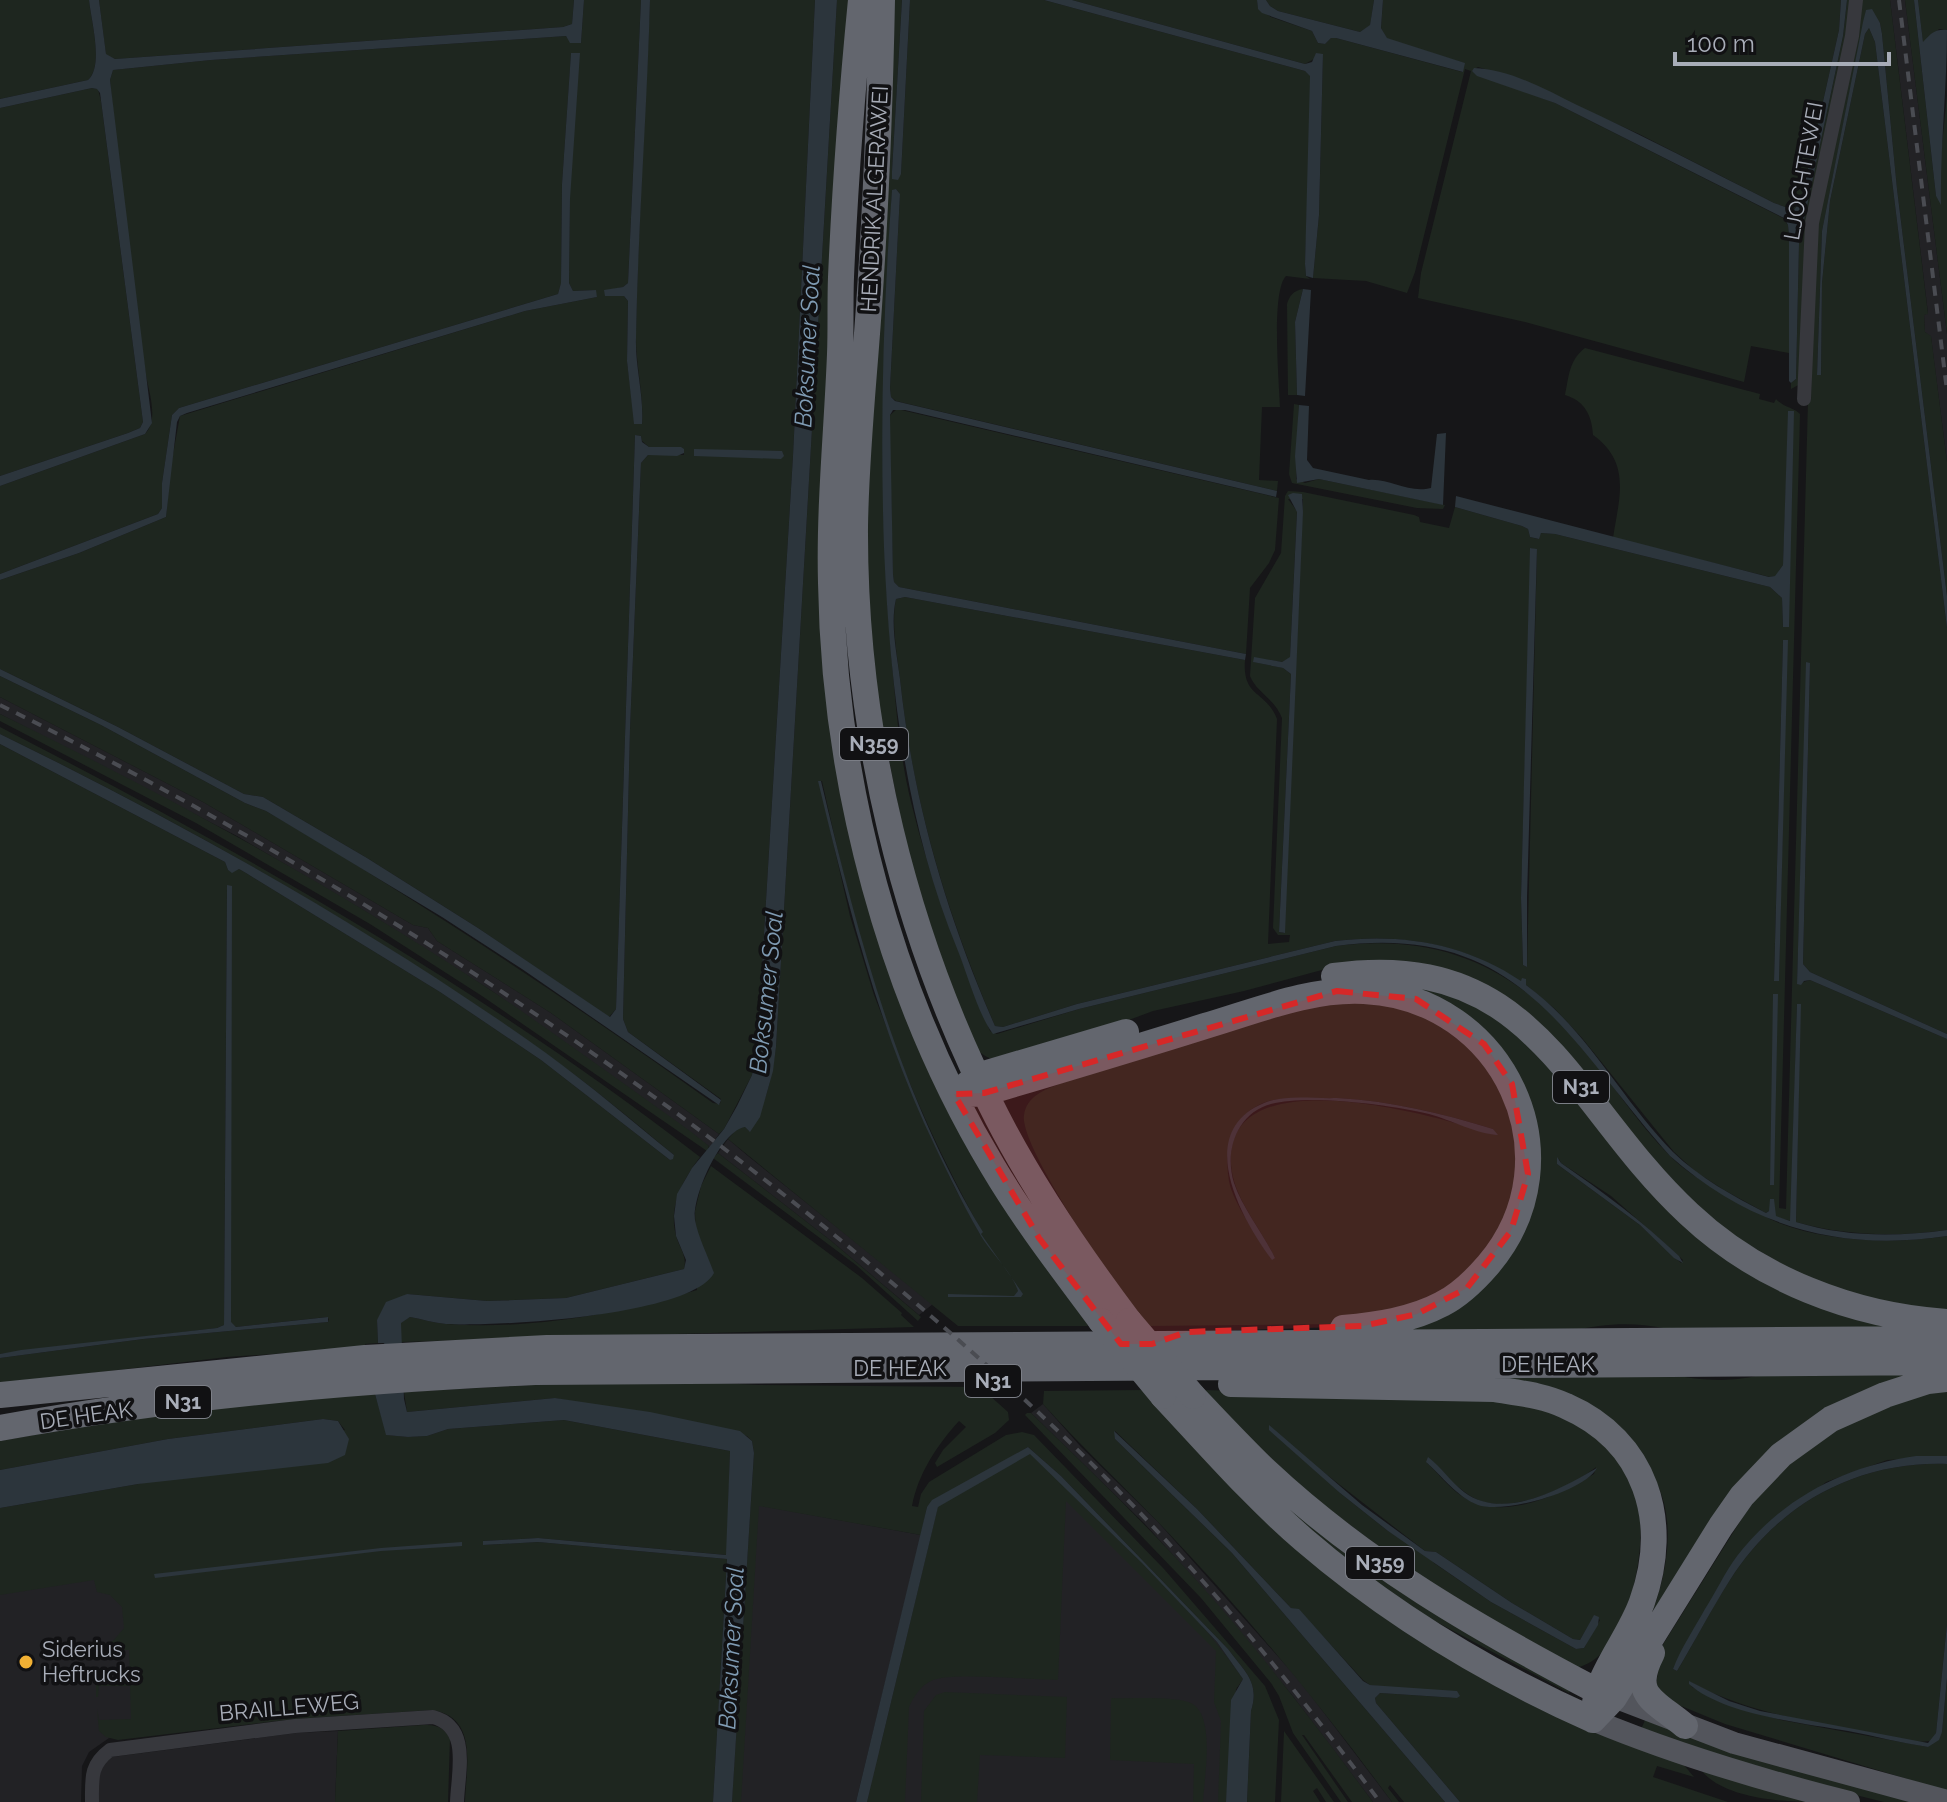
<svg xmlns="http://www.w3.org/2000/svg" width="1947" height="1802" viewBox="0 0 1947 1802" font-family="Raleway,sans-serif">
<rect width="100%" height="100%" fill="#161618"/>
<path fill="#222225" d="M1890 0H1905L1947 334V462L1931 337 1925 332 1924 315 1928 313Z
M0 697 203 802 413 925 428 928 437 941 551 1013 719 1134 710 1147 492 991 368 913 237 836 0 714Z
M728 1139 748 1156 933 1304 919 1315 830 1240 718 1153Z
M1043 1404 1081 1447 1158 1522 1299 1680 1392 1802H1373L1292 1695 1200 1585 1144 1523 1031 1413Z
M1028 1454 1142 1563 1217 1642 1243 1679 1236 1689 1226 1802H867L878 1752Z
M751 1504 921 1535 856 1802H732Z
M124 1565 142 1733 109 1738 89 1752 82 1766 81 1802H0V1587Z
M338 1731 335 1802H99V1771L103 1762 112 1757 296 1733Z"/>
<path fill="#1e261f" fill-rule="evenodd" d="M0 0H89C91 20 104 66 88 80L0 99Z
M99 0H574L572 24 563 27 115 59 106 55Z
M584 0H641L628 283 623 287 605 291 624 296 628 301 627 361 635 424H642C644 393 635 363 636 332 638 221 646 111 650 0H815L793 456 757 1049 752 1075 724 1129 719 1134 551 1013 437 941 428 928 413 925 203 802 0 697V676L101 725 245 803 266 811C420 901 567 999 713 1103L720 1104 721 1099 628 1032 623 1019 630 729 641 463 648 455H684V449L649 447 642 441 641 436 635 435 616 1009 609 1017 478 928 367 858 263 797 244 794 118 727 0 669V580L79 553 166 517 170 471 180 416 525 311 597 297 595 290 573 291 569 283 571 54 562 184 561 284 558 294 179 408 172 415 162 483V508L158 514 0 574V486L145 434C159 420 149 393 146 375 130 278 120 178 110 80L113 70 211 60 566 36 571 43H581Z
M837 0H857L823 522 884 945 1088 1326H958L728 1139C734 1133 735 1128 745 1127L749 1131C766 1106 772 1077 776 1047ZM819 781H822C838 852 854 924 876 993 903 1075 940 1156 982 1232L980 1234 955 1188 923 1120 874 995 850 916Z
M886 0H902L892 171 901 174 910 0H1044L1305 71 1311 76 1312 84 1305 264 1306 276 1310 279 1286 276C1271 291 1279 381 1280 407H1262L1259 480 1278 481 1277 491 896 401 891 397 890 388 900 194 896 189 892 191C883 340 878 489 890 639 895 694 898 749 911 802 930 881 960 956 990 1031L997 1034 1079 1009 1336 946C1436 933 1513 965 1578 1042 1610 1079 1636 1122 1670 1156 1688 1174 1709 1185 1730 1197 1746 1205 1762 1216 1779 1223 1828 1242 1895 1244 1947 1236V1316L1830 1292 1695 1214 1547 1031 1521 1008 1462 976 1419 963 1384 962 1344 964 1244 991 1153 1011 1102 1030 997 1060C979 1057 974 1045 966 1031L909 861 875 689 865 571Z
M1072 0H1257L1258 8 1271 17 1312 31 1318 43 1325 44 1331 38H1336L1462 72 1464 63 1387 39 1381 28 1383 0H1841L1839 30 1801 200 1794 210 1774 203 1639 134 1512 77 1478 67 1472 71 1555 103 1783 218 1788 225 1789 236V353L1751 346 1744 382 1525 322 1418 298 1421 273 1471 71 1465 69 1415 272 1407 293 1366 281 1313 278 1319 215 1323 54 1305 64Z
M1266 0H1374L1370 26 1360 32 1278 11 1270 6Z
M1847 0H1853L1809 225 1802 383 1791 389V383L1796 379 1799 244 1843 36Z
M1859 0H1890L1928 314 1924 315 1925 332 1931 336 1947 462V596L1897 189 1882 34 1880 23 1866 11 1822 231 1817 375H1821L1822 283 1830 201 1865 34 1869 28 1875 42 1947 628V1034L1810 972 1803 964 1810 663H1807L1797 984 1810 980 1947 1039V1230C1896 1237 1846 1236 1796 1222L1800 1004H1797L1791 1221 1776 1217 1769 1211 1766 1213 1724 1190 1696 1172 1674 1152 1582 1038 1555 1009 1526 985 1523 979 1521 982C1465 943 1401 933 1335 941L1077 1004 1003 1027 995 1026C946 911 913 803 900 679 897 654 891 624 896 599L905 597 1245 660C1242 698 1266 690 1277 719L1268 944 1289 942 1290 935H1278L1273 928 1282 718C1275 699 1256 692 1250 676L1255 598 1281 553 1285 496 1288 491 1303 492 1414 515 1419 517 1420 522 1449 528 1455 507 1522 526 1528 529 1530 537 1538 539 1541 533 1555 534 1770 587 1782 598 1783 627H1789V411L1783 565 1776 576 1770 577 1613 538C1619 498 1632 463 1593 435 1592 416 1585 401 1565 395 1569 376 1569 360 1585 348L1760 394 1759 399 1774 403 1776 399C1783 407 1795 408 1800 414L1779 1208 1786 1209 1808 401 1811 400 1813 253ZM1288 499H1303L1284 933 1279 932 1291 674 1283 668 1254 662V658L1282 662 1290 658 1297 511ZM1531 548 1537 550 1527 967 1523 965 1521 898ZM1787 640 1779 980H1774L1783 641Z
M1905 0H1914L1936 196 1941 203 1940 165 1947 95V334Z
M1918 0H1947V30L1939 29 1923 43Z
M92 88 98 89 101 101 143 422 140 428 128 433 0 476V108Z
M1303 289 1295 322 1297 395H1288L1287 304C1290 295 1293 291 1303 289Z
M1294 404 1299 405 1296 479 1305 483 1319 479 1445 505 1443 509 1417 508 1292 483 1289 474Z
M897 409 1279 498 1275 550 1269 563 1250 588 1246 654 899 587 894 582 893 574 889 416Z
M0 714C169 796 335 887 492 991 559 1036 624 1084 690 1131L709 1146 707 1151 482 996 370 924 196 823 0 721Z
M0 727C244 852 483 989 700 1157 682 1181 667 1209 677 1239 681 1250 687 1257 684 1269L566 1298 487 1301 407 1294 377 1320 378 1343 365 1344V1348L227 1357 0 1384V1358L143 1339 328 1322 329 1319 327 1317 236 1327 231 1323 227 886 224 1325 217 1328 0 1354V744L225 862 228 870 232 872 239 869 246 873 440 992 541 1060 670 1160 674 1155C632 1120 590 1085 545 1053 374 931 189 826 0 734Z
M1394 978 1497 1011 1718 1246 1944 1327 1663 1328C1636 1322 1601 1323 1574 1331L1373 1334 1402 1325 1517 1233 1518 1084 1386 986ZM1559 1159 1561 1163 1611 1196 1683 1260 1681 1263 1640 1225 1557 1164Z
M1350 997 1425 1011 1489 1059 1522 1154 1502 1236 1441 1299 1339 1324 1150 1326 1143 1318H1138C1116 1285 1019 1147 1024 1115 1027 1096 1044 1090 1059 1084L1285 1008ZM1337 1098C1391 1101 1441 1113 1493 1129L1495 1135C1439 1116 1224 1054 1231 1164 1233 1198 1261 1228 1275 1258L1270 1257C1258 1237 1233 1203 1229 1181 1223 1147 1234 1111 1269 1101 1290 1096 1315 1099 1337 1098Z
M718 1153 830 1240 921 1317 918 1321 856 1265 713 1158Z
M711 1166 862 1278 902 1313 901 1315 914 1327 401 1342V1322L410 1317C422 1319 434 1323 446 1324 530 1330 618 1314 697 1290L695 1211 701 1186Z
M1947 1370 1838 1409 1651 1615C1668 1572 1679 1512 1649 1470 1635 1450 1616 1432 1600 1413L1324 1376 1667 1374C1698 1380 1734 1384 1765 1373Z
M639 1379 759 1385 980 1387 1008 1412 1009 1420 995 1433 937 1467 935 1463 943 1450 966 1427 959 1421C937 1445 918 1474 912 1506L918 1507 921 1494 929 1482 1006 1435 1022 1432 1034 1435 1164 1569 1265 1686 1279 1720 1275 1802H1247L1251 1711C1260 1682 1245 1672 1228 1649L1061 1476 1028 1447 927 1507 921 1535 759 1506 741 1802H732L754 1453 752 1441 747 1436 555 1398 407 1412 404 1392Z
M1947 1387V1456L1887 1460 1826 1482 1737 1556 1673 1669 1677 1671C1695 1641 1711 1609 1730 1580 1778 1504 1857 1461 1947 1464V1624L1936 1733 1932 1741 1917 1742C1840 1726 1759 1719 1690 1682L1692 1687 1736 1707 1781 1720 1928 1747 1942 1732 1947 1678V1791L1725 1724 1669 1701 1656 1684 1662 1646 1746 1512 1792 1453 1852 1414Z
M1142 1390 1331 1574 1683 1764 1694 1777 1657 1766 1653 1777 1728 1802H1460L1376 1703 1375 1698 1380 1693 1457 1698 1370 1685 1363 1680 1299 1610 1291 1608 1197 1509 1115 1431V1439L1232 1553 1445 1802H1404L1390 1785 1388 1788 1399 1802H1392C1320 1704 1242 1609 1158 1522 1120 1483 1080 1445 1043 1404L1044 1391Z
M1204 1390 1493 1398C1530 1406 1571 1413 1600 1439 1609 1447 1629 1472 1633 1483 1654 1528 1631 1663 1573 1668L1480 1620 1309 1495 1208 1398ZM1426 1462C1442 1472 1465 1496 1481 1501 1512 1513 1572 1487 1596 1467L1594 1474C1557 1496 1503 1522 1463 1497 1449 1488 1438 1473 1426 1462ZM1322 1471 1425 1551 1436 1552 1512 1603 1573 1639 1580 1640 1594 1616 1600 1620 1584 1648 1576 1649 1491 1602 1434 1563 1427 1555 1388 1531 1340 1493Z
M375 1394 387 1435 408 1437 427 1436 448 1429 564 1420 730 1451 727 1555 538 1538 483 1541 484 1545 538 1542 727 1559 713 1802H465C466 1768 479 1717 432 1710L294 1719 118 1740 106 1737 99 1731 97 1709 99 1720 131 1719 130 1686H99L98 1697H96V1674H98L99 1684 130 1683 129 1650H98L96 1661 97 1648 113 1641 124 1628 122 1607 110 1595 97 1592 94 1580 0 1595V1508L138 1484 345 1430 338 1421 323 1419 168 1439 0 1470V1441L170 1411Z
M1027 1413H1031C1088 1468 1145 1523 1198 1582 1261 1652 1317 1727 1373 1802H1352L1304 1735H1302L1348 1802H1341L1293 1733 1279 1696 1271 1683 1201 1598 1025 1415Z
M1226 1442 1571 1689 1569 1693 1407 1606 1311 1535Z
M1028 1454H1032C1106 1524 1185 1596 1243 1679L1236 1689 1226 1802H1218L1221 1721 1214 1702 1216 1651 1066 1501 1058 1680C1033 1680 951 1672 933 1680 921 1685 914 1696 909 1707L905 1802H867L938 1506Z
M945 1692 1067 1697 1065 1758 980 1755 977 1802H921L924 1711 936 1695Z
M1111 1698C1134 1699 1167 1696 1188 1702 1217 1710 1204 1778 1203 1802H1193L1194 1764 1110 1760Z
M1645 1720 1921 1802H1884L1807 1783 1640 1732Z
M423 1725C435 1725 443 1726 450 1738L448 1802H335L338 1731Z
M1284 1731 1334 1802H1326L1317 1788 1313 1791 1320 1802H1281Z
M1701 1770 1815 1802C1780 1802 1723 1798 1701 1770Z"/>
<path fill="#2c353c" d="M89 0H99L106 54 115 59 563 27 572 24 574 0H584L581 43H570L566 36 211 60 113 70 110 80 152 423 145 434 0 486V476L128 433 140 428 143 422 100 93 97 89 92 88 0 108V99L88 80C104 66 91 20 89 0Z
M641 0H650C647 113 638 225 636 338 635 367 644 395 642 424H634L627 361 628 301 624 296H605L604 290 623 287 628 283Z
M815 0H837L776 1047 773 1071 760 1117 750 1132 745 1127C722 1130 692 1195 695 1220 698 1237 708 1256 714 1273 691 1316 495 1327 446 1324 434 1323 422 1319 410 1317L401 1323 404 1399 407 1412 555 1398 650 1412 740 1431 752 1441 754 1453 732 1802H713L727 1559 538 1542 483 1545V1541L538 1538 726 1555 730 1451 564 1420 448 1429 427 1436 408 1437 386 1435 375 1394 387 1350 384 1343H378L377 1320 386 1302 407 1294 487 1301 566 1298 684 1269 686 1260 676 1236 674 1216 677 1194 692 1168 724 1129 737 1106 752 1075 757 1049 793 456Z
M902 0H910L901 174 898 180 892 179V171Z
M1044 0H1072L1305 64 1312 62 1316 53 1323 54 1319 215 1313 278 1306 276 1305 264 1310 76 1305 71Z
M1257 0H1266L1270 6 1278 11 1360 32 1370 25 1374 0H1383L1381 28 1387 38 1465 63 1463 72 1336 38H1331L1325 44 1318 43 1312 31 1262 13 1258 9Z
M1841 0H1847L1843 36 1799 244 1796 379 1791 383 1789 381V236L1788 225 1784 218 1555 103 1477 76 1472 71 1474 68C1510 69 1546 90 1577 105 1644 136 1709 170 1774 203L1794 210 1801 200 1839 30Z
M1914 0H1918L1923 42C1931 34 1934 29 1947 30 1947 89 1940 147 1941 205L1936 196Z
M1872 9 1880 23 1882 34 1897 189 1947 596V628L1875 42 1869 28 1865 34 1830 201 1822 283 1821 375H1817L1822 231 1863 22 1866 10Z
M571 53H580L570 199 569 283 573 291 596 290 597 297 525 311 187 413 180 416 177 422 166 517 79 553 0 580V574L158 514 162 508V483L172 415 179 408 558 294 561 283 562 184Z
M896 189 900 194 890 388 891 397 895 401 1277 491 1276 497 905 410H893L890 415 893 574 894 582 899 587 1246 654 1245 660 905 597 896 599C890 624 897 654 900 679 913 801 946 914 995 1026L1003 1027 1077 1004 1335 941C1401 933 1465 943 1521 981L1522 978 1526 979V985C1587 1029 1621 1099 1673 1152 1700 1178 1733 1196 1766 1213L1769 1211 1770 1199H1774L1776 1216 1790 1221 1797 1004H1801L1796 1222C1845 1237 1896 1237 1947 1230V1236C1841 1252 1750 1227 1670 1156 1566 1039 1520 922 1336 946L1079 1009 993 1034C978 1014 968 976 958 951 905 822 890 686 884 548 880 428 883 309 892 190Z
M1303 289 1311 290 1305 396 1297 395 1295 322Z
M1299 405 1309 406 1307 460 1313 468 1369 480C1389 478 1409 494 1431 488L1437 434 1446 433 1443 505 1319 479 1297 483 1295 456Z
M1788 411H1794L1789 627H1783L1782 598 1770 587 1555 534 1541 533 1539 539 1530 537 1528 529 1522 526 1455 507 1456 496 1769 577 1775 576 1783 565Z
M635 435 641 436 642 442 649 447H681L684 449V453L677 456 648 455 641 463 630 729 623 1019 628 1032 721 1100 719 1105 522 969 442 917 266 811 245 803 101 725 0 676V669L118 727 244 794 263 797 367 858 478 928 610 1017 616 1009Z
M694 449 782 451 784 456 781 459 694 456Z
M1293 493 1302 494 1303 512 1285 933 1279 932 1291 674 1283 668 1253 662 1254 657 1282 662 1290 657 1297 512 1288 495Z
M1530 548 1537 549 1527 898V967L1523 965 1521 898Z
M1783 640H1788L1779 981H1774Z
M1806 662 1810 663 1803 964 1810 972 1947 1034V1039L1810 980 1804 981 1801 985 1797 984Z
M0 734C189 826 375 931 546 1053 590 1085 632 1121 674 1155L673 1159 670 1160 541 1060 440 992 246 873 239 869 232 873 228 870 225 862 0 744Z
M818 781H821C858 936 899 1094 983 1232L981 1234 1023 1294 1021 1297H948V1294L1014 1296 1018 1291C1012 1272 992 1254 981 1236 960 1200 942 1161 924 1123 875 1013 846 898 818 781Z
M227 885 232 886 231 1322 236 1327 328 1317V1322L143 1339 0 1358V1354L21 1350 217 1328 224 1325Z
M1773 994H1778L1774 1185H1770Z
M1337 1098C1391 1101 1441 1113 1493 1129L1498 1135C1477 1134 1451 1120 1429 1114 1390 1105 1310 1094 1271 1104 1237 1113 1224 1151 1234 1183 1243 1209 1263 1233 1275 1258L1272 1260C1241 1219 1193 1132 1264 1103 1285 1094 1314 1099 1337 1098Z
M1557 1157 1561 1163C1603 1192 1642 1221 1679 1256L1683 1263 1674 1258 1640 1225 1557 1164Z
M323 1419 338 1421 349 1439 345 1455 328 1463 138 1484 0 1508V1470L168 1439Z
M1269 1425 1362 1505 1425 1551 1436 1552 1512 1603 1573 1639 1580 1640 1594 1615 1599 1617 1598 1625 1584 1648 1576 1649 1491 1602 1388 1531 1340 1493 1269 1430Z
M1114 1431 1197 1509 1291 1608 1299 1609 1363 1681 1370 1685 1457 1691 1460 1696 1457 1698 1380 1693 1375 1698 1376 1703 1460 1802H1445L1232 1553 1115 1439Z
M1028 1447 1061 1476 1228 1649C1245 1672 1260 1682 1251 1711L1247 1802H1226L1231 1700 1243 1679 1217 1642 1142 1563 1030 1454 938 1507 867 1802H856L927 1507 932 1500Z
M1916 1456H1947V1464C1857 1461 1778 1504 1730 1580 1711 1610 1695 1641 1677 1671L1673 1669C1681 1648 1694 1629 1705 1609 1716 1592 1725 1572 1737 1556 1782 1498 1845 1466 1916 1456Z
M1428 1457C1441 1467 1451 1482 1464 1492 1504 1522 1562 1488 1597 1468 1584 1492 1504 1514 1478 1505 1457 1497 1442 1476 1426 1462Z
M462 1542V1546L381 1551 155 1578 154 1574 381 1548Z
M1947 1624V1678L1942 1732 1939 1740 1928 1747C1901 1743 1875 1736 1848 1731 1803 1723 1724 1715 1689 1684V1681L1729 1701 1760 1711 1928 1743 1936 1733Z"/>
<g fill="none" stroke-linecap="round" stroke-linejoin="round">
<path stroke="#37383d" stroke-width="14" d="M1804 399 1812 223 1852 36 1856 0
M92 1802C92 1778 90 1765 110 1750L295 1726 433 1717C471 1727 458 1772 457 1802"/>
<path stroke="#53555c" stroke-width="22" d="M1601 1692 1734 1743 1947 1801
M1593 1720C1677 1755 1762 1780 1849 1802"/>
<path stroke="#63666e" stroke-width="26" d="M861 0C852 92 845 185 841 277 840 303 841 329 840 354 837 430 829 507 831 583 834 782 890 996 993 1167 1025 1221 1064 1271 1101 1321
M882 0C880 102 876 204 869 306 864 380 856 453 855 527 854 730 904 937 997 1117 1034 1189 1080 1256 1129 1321
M1334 976C1536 948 1568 1102 1689 1214 1758 1279 1853 1316 1947 1322
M964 1087 977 1076 1126 1032
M970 1094 984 1093C1058 1071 1132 1049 1205 1026 1256 1011 1311 988 1364 991 1503 997 1580 1157 1488 1265 1475 1280 1460 1295 1442 1304 1412 1320 1376 1325 1343 1328
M1231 1384 1494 1389C1518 1393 1543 1395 1566 1406 1646 1441 1671 1521 1642 1602 1631 1633 1609 1659 1598 1690 1594 1699 1595 1710 1593 1720
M0 1395 365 1358 547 1348 1947 1339
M1163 1396C1209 1445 1253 1496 1304 1540 1390 1614 1490 1674 1593 1720
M1193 1396C1217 1421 1241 1447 1266 1471 1364 1563 1479 1629 1597 1691
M0 1428C176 1396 356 1380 535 1372L1947 1362
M1652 1653C1630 1696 1654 1700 1685 1726
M1593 1720 1614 1698 1721 1526 1742 1496 1781 1455 1831 1419 1885 1395 1928 1381 1947 1379"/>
<path stroke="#4a4c52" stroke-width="4" stroke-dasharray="10 8" stroke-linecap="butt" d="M1899 0 1947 391
M0 705C332 869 645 1069 925 1311 1011 1385 1094 1462 1171 1546 1246 1627 1314 1714 1380 1802"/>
<path stroke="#63666e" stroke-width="26" d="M1101 1321 1163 1396
M1129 1321 1193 1396"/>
</g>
<path fill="#d62828" fill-opacity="0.2" stroke="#d62828" stroke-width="6" stroke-dasharray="16 10" stroke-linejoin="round" d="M1337 991 1416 999 1484 1044 1512 1084 1528 1174 1511 1231 1467 1288 1417 1314 1363 1326 1187 1332 1152 1344H1121L1039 1238 954 1094 984 1093Z"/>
<circle fill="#f2b134" stroke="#111113" stroke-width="3" cx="26" cy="1662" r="8"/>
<g text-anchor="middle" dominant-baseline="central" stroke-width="7" stroke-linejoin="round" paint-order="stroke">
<g fill="#111113" stroke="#7b7e86" stroke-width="2">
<rect x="840" y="728" width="68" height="32" rx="6"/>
<rect x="1553" y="1071" width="56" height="32" rx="6"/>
<rect x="965" y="1365" width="56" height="32" rx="6"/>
<rect x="155" y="1386" width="56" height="32" rx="6"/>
<rect x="1346" y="1547" width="68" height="32" rx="6"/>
</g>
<g font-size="20" font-weight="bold" fill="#a8adb8">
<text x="874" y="744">N359</text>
<text x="1581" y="1087">N31</text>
<text x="993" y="1381">N31</text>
<text x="183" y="1402">N31</text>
<text x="1380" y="1563">N359</text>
</g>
<g font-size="22" fill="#a8adb8" stroke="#111113">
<text transform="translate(1803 171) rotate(-80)">LJOCHTEWEI</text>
<text transform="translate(874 199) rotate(-87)">HENDRIK ALGERAWEI</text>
<text x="1548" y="1364">DE HEAK</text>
<text x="900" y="1368">DE HEAK</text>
<text transform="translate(86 1415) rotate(-8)">DE HEAK</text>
<text transform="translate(289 1707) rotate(-5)">BRAILLEWEG</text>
</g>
<g font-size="22" fill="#a8adb8" stroke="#111113" text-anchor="start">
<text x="42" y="1649">Siderius<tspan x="42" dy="25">Heftrucks</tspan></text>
</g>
<g font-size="24" font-style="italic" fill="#7f9bb3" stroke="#111113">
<text transform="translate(807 346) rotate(-87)">Boksumer Soal</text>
<text transform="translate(766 992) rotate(-84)">Boksumer Soal</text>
<text transform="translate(731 1648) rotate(-87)">Boksumer Soal</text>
</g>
</g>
<path d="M1675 52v12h214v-12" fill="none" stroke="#a8adb8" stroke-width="4"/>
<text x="1687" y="52" font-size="24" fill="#a8adb8" stroke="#111113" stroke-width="6" paint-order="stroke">100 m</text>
</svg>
